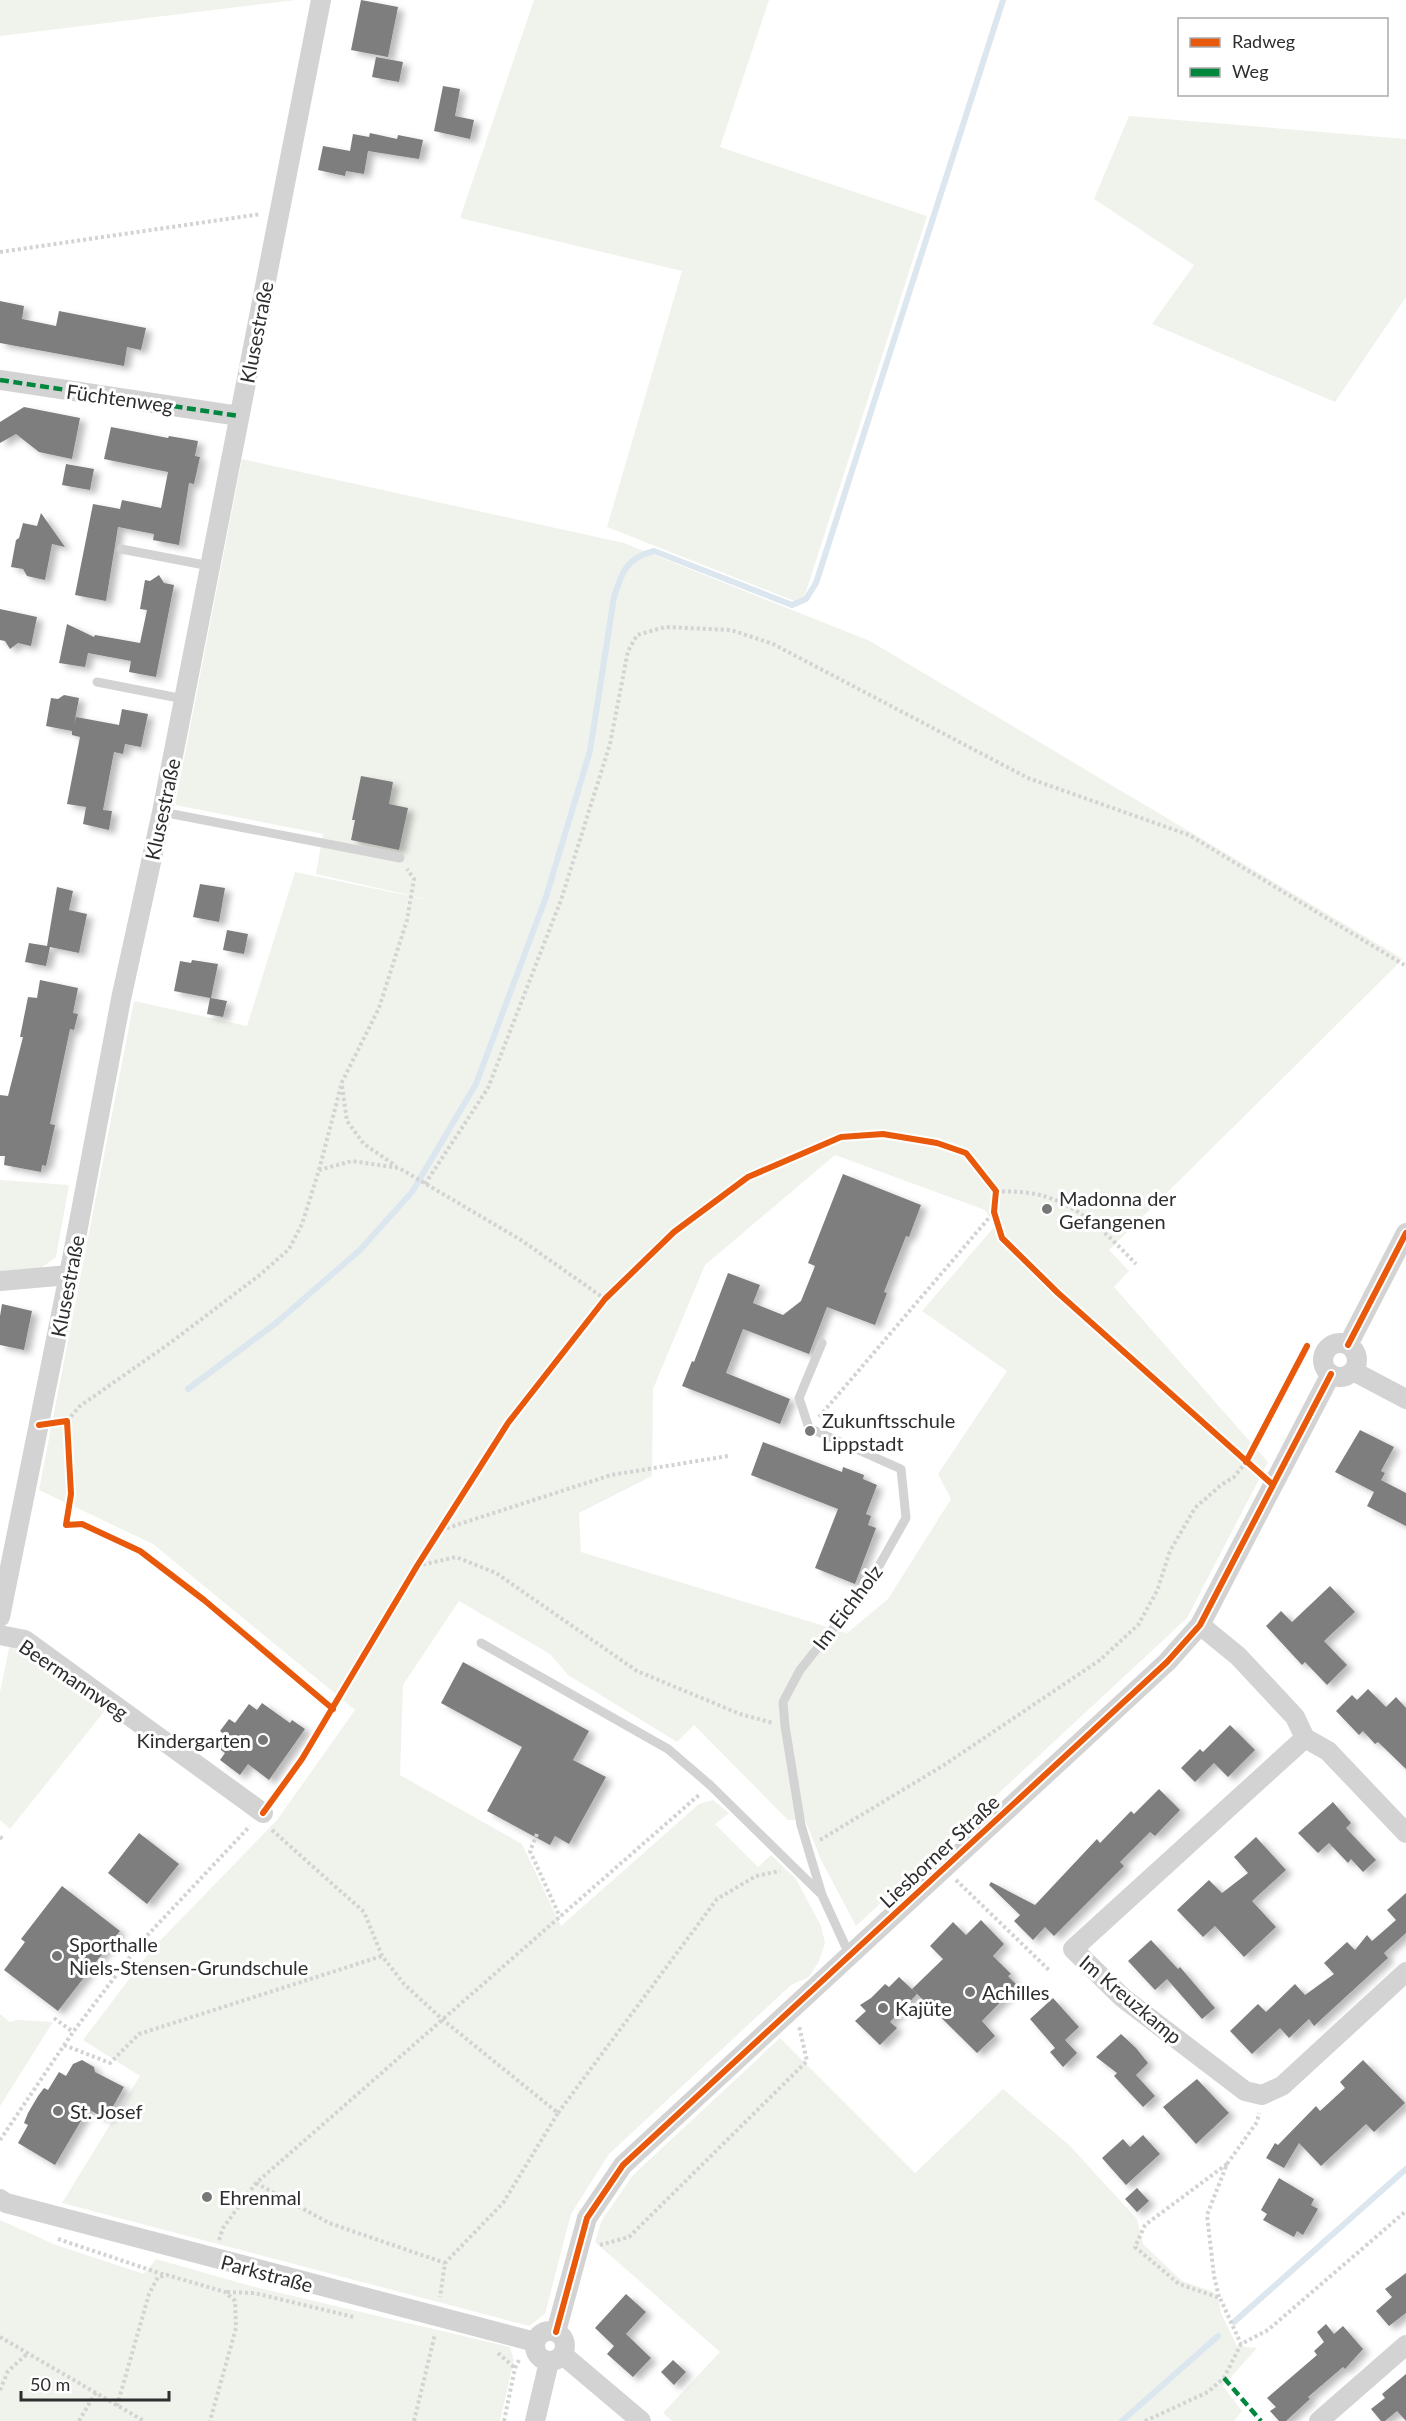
<svg xmlns="http://www.w3.org/2000/svg" width="1406" height="2421" viewBox="0 0 1406 2421" font-family="Lato,sans-serif">
<defs>
<filter id="shadow"><feDropShadow dx="6" dy="4" stdDeviation="3" flood-color="#0004"/></filter>
</defs>
<rect width="100%" height="100%" fill="#fff"/>
<path fill="#f0f3ec" fill-rule="evenodd" d="M0 0H296L0 36Z
M534 0H769L720 147 927 216 802 604 607 527 682 271 460 218Z
M1129 116 1406 139V297L1335 402 1152 324 1194 265 1094 199Z
M242 459 624 543 870 641 1403 959 1109 1250 1129 1271 1114 1287 1268 1462 1187 1618 856 1926 821 1860 805 1820H788L694 1725 677 1742 568 1675 550 1654 459 1601 403 1685 400 1775 522 1844 561 1926 699 1804 713 1800 729 1813 715 1824 758 1867 771 1855 796 1879 821 1926 825 1943 819 1961 809 1977 791 1985 609 2154 571 2214 545 2314 529 2326 62 2203 140 2076 83 2040 152 1949 277 1820 355 1710 153 1544 39 1490 134 1001 247 1026 295 872 439 902 316 874 323 834 175 805ZM835 1155 985 1210 995 1226 922 1311 1007 1371 938 1474 951 1499 888 1599 847 1633 581 1552 579 1513 652 1476 653 1389 705 1265Z
M0 1180 69 1185 56 1257 41 1268 0 1271Z
M10 1643 28 1650 107 1708 10 1829 0 1820V1692Z
M0 2014 10 2022 17 2020 53 2022 0 2106Z
M780 2038 915 2173 1003 2089 1069 2145 1137 2219 1143 2244 1182 2281 1214 2292 1219 2302 1221 2313 1237 2346 1257 2348 1223 2386 1242 2411 1234 2421H672L663 2413 720 2352 595 2242 602 2220 633 2175Z
M0 2220 56 2245 144 2274 156 2259 251 2286 510 2347 514 2360 500 2421H0Z"/>
<g fill="none" stroke-linecap="round" stroke-linejoin="round">
<path stroke="#dbe6ef" stroke-width="6" d="M188 1389 276 1323 360 1250 412 1192 476 1084 546 897 590 751 614 597C622 572 626 558 654 551L792 605 806 599 816 583 1003 0
M1234 2322 1406 2169
M1122 2421 1218 2336"/>
</g>
<path fill="#7e7e7e" filter="url(#shadow)" d="M361 0 398 7 388 57 351 50Z
M376 57 403 62 399 82 372 77Z
M443 86 460 89 455 116 474 120 470 139 434 131Z
M370 133 397 139 398 135 423 140 419 159 368 151 364 174 346 171 345 176 318 170 323 146 350 151 353 134 369 137Z
M0 301 24 306 22 319 56 326 59 311 146 328 141 350 127 347 124 366 0 343Z
M24 407 80 418 72 459 39 452 16 434 0 443V422Z
M111 427 168 438 169 436 198 441 195 456 200 457 194 484 189 483 179 545 153 540 154 534 118 527 106 601 75 595 93 504 120 509 122 500 161 508 168 472 104 459Z
M66 464 94 469 90 490 62 485Z
M41 513 65 547 52 544 45 580 27 576 23 569 11 567 16 540 19 538 23 523 37 526Z
M159 575 164 583 174 585 156 677 129 672 131 661 88 653 85 667 59 663 67 624 94 637 95 635 140 643 147 610 140 609 145 580 150 581Z
M0 609 37 617 31 646 18 643 10 649 5 641 0 640Z
M64 695 79 698 74 725 76 717 119 725 122 709 148 714 141 747 125 744 123 754 114 752 103 810 112 811 109 830 83 824 86 807 67 804 80 737 72 735V731L46 726 51 698 58 699Z
M361 776 393 782 389 804 408 808 399 850 351 840 355 820H352Z
M200 884 225 888 219 922 193 917Z
M57 887 73 891 69 910 87 914 79 953 50 947 46 966 25 962 29 943 47 946Z
M227 930 248 934 244 954 223 950Z
M192 960 218 964 211 998 227 1001 223 1017 207 1014 210 998 174 991 180 961 191 963Z
M40 980 78 988 73 1013 78 1014 74 1030 70 1029 50 1124 55 1125 46 1166 42 1165 41 1172 4 1165 5 1156H0V1095L8 1096 23 1037H20L28 997 37 998Z
M843 1174 921 1205 909 1237 906 1236 884 1292 887 1293 875 1325 827 1307 809 1354 743 1329 726 1373 790 1399 780 1424 682 1386 692 1361 694 1362 728 1273 760 1285 753 1303 783 1315 801 1301 815 1266 808 1263Z
M2 1304 32 1311 24 1350 0 1345V1316Z
M1360 1430 1394 1447 1381 1471 1385 1473 1381 1480 1406 1493V1526L1367 1506 1374 1492 1335 1472Z
M763 1442 842 1472 843 1467 864 1475 863 1479 877 1485 866 1514 871 1516 868 1525 876 1528 855 1584 815 1568 838 1509 751 1475Z
M1330 1586 1355 1612 1324 1641 1347 1665 1327 1685 1305 1662 1302 1665 1266 1626 1281 1611 1292 1622Z
M463 1662 589 1731 573 1760 606 1777 569 1844 555 1836 550 1845 487 1811 522 1747 441 1703Z
M1368 1689 1386 1707 1396 1697 1406 1708V1769L1378 1742 1375 1744 1363 1731 1359 1735 1336 1711 1352 1695 1357 1700Z
M262 1703 290 1723 292 1720 305 1729 269 1780 248 1764 240 1775 220 1760 225 1753 217 1747 226 1736 220 1731 229 1719 235 1723 249 1704 257 1710Z
M1230 1725 1255 1750 1228 1777 1214 1763 1195 1782 1181 1768 1200 1749 1203 1752Z
M1159 1789 1180 1810 1155 1836 1150 1832 1120 1862 1124 1866 1054 1936 1045 1927 1033 1940 1014 1921 1020 1915 989 1885 991 1882 1035 1905 1097 1839 1100 1843 1131 1811 1134 1814Z
M1333 1802 1351 1823 1346 1828 1376 1860 1363 1872 1351 1859 1348 1863 1329 1843 1318 1853 1298 1833Z
M139 1833 179 1864 147 1904 108 1873Z
M1256 1837 1286 1870 1252 1901 1276 1927 1244 1957 1215 1926 1203 1937 1177 1910 1209 1880 1222 1893 1248 1873 1234 1857Z
M62 1886 120 1931 58 2011 4 1970 25 1942 21 1939Z
M1406 1893V1933L1384 1953 1388 1958 1314 2026 1309 2019 1289 2038 1280 2028 1252 2054 1230 2031 1258 2004 1266 2012 1295 1984 1305 1995 1334 1974 1324 1963 1347 1942 1355 1950 1367 1935 1372 1941 1396 1920 1387 1910Z
M981 1920 1004 1944 993 1956 1011 1974 1008 1976 1017 1985 982 2021 995 2036 977 2053 912 1989 943 1959 930 1946 953 1922 966 1935Z
M1151 1940 1178 1969 1180 1967 1215 2008 1202 2019 1167 1979 1155 1990 1128 1961Z
M899 1977 917 1994 890 2022 897 2028 880 2045 855 2021 866 2011 860 2005 871 1998 885 1984 889 1987Z
M1053 1998 1079 2027 1065 2040 1077 2053 1063 2067 1050 2052 1055 2048 1030 2019Z
M1121 2034 1136 2048 1148 2063 1136 2075 1155 2096 1143 2107 1114 2076 1117 2073 1096 2057Z
M82 2060 94 2067 95 2072 124 2087 106 2119 88 2109 55 2165 18 2143 28 2125 24 2123 28 2113 38 2096 44 2088 48 2090 59 2072 66 2076 73 2064Z
M1363 2060 1405 2103 1374 2132 1366 2124 1321 2166 1299 2143 1284 2168 1266 2158 1275 2143 1278 2145 1316 2106 1320 2111 1345 2088 1340 2082Z
M1197 2079 1229 2113 1196 2144 1163 2107Z
M1143 2135 1160 2154 1126 2185 1102 2158 1123 2139 1130 2147Z
M1279 2178 1314 2199 1311 2205 1318 2209 1303 2235 1297 2231 1294 2237 1263 2220 1267 2214 1261 2210Z
M1137 2188 1149 2201 1137 2212 1125 2199Z
M1406 2273V2313L1389 2326 1376 2311 1392 2297 1385 2289Z
M626 2294 646 2312 626 2334 651 2358 633 2377 607 2354 614 2346 595 2328Z
M1326 2324 1334 2334 1343 2326 1363 2349 1345 2369 1343 2367 1308 2397 1310 2399 1286 2421H1279L1270 2411 1276 2407 1267 2398 1317 2355 1314 2351 1324 2342 1317 2332Z
M673 2360 686 2372 674 2385 661 2372Z
M1406 2374V2421L1397 2411 1385 2421H1381L1371 2409 1385 2398 1382 2394Z"/>
<g fill="none" stroke-linecap="round" stroke-linejoin="round">
<path stroke="#d3d3d3" stroke-width="4" stroke-dasharray="3 3" stroke-linecap="butt" d="M0 252 261 214
M342 1086 347 1121 364 1144 396 1166
M319 1170 342 1082 379 1008 407 920 414 879 407 869
M425 1184 488 1088 561 900 610 744 628 651 637 635 665 627 731 630 773 644 1028 778 1189 835 1406 966
M996 1191C1007 1192 1018 1191 1029 1193 1074 1199 1106 1233 1136 1264
M819 1417 994 1212
M67 1421 80 1406 170 1343 261 1274 289 1249 302 1224 319 1170 352 1161 399 1168 521 1240 605 1299
M441 1530 611 1475 728 1456
M417 1566 456 1557 496 1573 637 1671 740 1714 773 1723
M272 1830 364 1912 382 1956 404 1984 443 2020 558 2113 503 2203 445 2263 440 2297
M537 1834 530 1851 560 1917
M0 1837 3 1839
M820 1840 944 1765 1100 1660 1138 1625 1157 1591 1170 1551 1195 1508 1221 1485 1234 1477 1246 1462
M956 1880 1050 1971
M54 2018 73 2032
M64 2045 110 2063 139 2034 382 1956
M558 2113 717 1899 756 1876 780 1871
M0 2140 73 2032 143 1940 250 1826
M1227 2164 1145 2225 1135 2247 1179 2284 1220 2298 1241 2344
M256 2183 329 2223 445 2263
M58 2239 165 2275
M219 2240 223 2228 256 2183 700 1794
M600 2245 629 2237 807 2061 799 2026
M227 2292 254 2293 354 2317
M1219 2297 1214 2276 1207 2215 1227 2164 1257 2122 1259 2113
M0 2337 144 2421
M498 2353 515 2368
M0 2390 8 2371 28 2353
M117 2406 149 2294 158 2277 167 2275 225 2292 235 2301 236 2328 210 2421
M79 2421 96 2392
M414 2421 435 2334
M504 2421 515 2368 520 2358
M1145 2421 1208 2392 1224 2378 1241 2344 1268 2330 1406 2211"/>
<path stroke="#d3d3d3" stroke-width="9" d="M121 549 210 566
M97 682 184 699
M162 812 400 858
M822 1343 799 1398 809 1428 901 1469 906 1518 870 1582 800 1670 783 1702 785 1726 801 1825 822 1895 850 1956
M481 1643 668 1749 710 1785 820 1893"/>
<path stroke="#d3d3d3" stroke-width="20" d="M0 380 239 416
M0 1281 69 1275
M1323 1360a17 17 0 1 1 34 0a17 17 0 1 1-34 0Z
M1348 1345 1406 1233
M1353 1371 1406 1399
M0 1617 69 1275 121 999 162 812 321 0
M1200 1625 1238 1656 1295 1717 1305 1738 1328 1751 1406 1833
M0 1635 25 1640 263 1813
M1305 1738 1073 1949 1123 1998 1245 2091 1262 2095 1282 2086 1406 1972
M0 2199 6 2203 535 2342
M535 2346a15 15 0 1 1 30 0a15 15 0 1 1-30 0Z
M556 2332 587 2218 623 2165 1167 1662 1200 1625 1331 1374
M563 2355 641 2421
M535 2421 549 2362
M1319 2421 1406 2345"/>
<path stroke="#00873e" stroke-width="4.5" stroke-dasharray="9 4.5" stroke-linecap="butt" d="M0 380 239 416
M1224 2378 1261 2421"/>
<g stroke="#fff" stroke-width="10">
<path id="cycleway" d="M1348 1345 1406 1233
M39 1425 67 1421 71 1494 66 1525 82 1524 140 1551 204 1600 333 1709
M1246 1462 1307 1346
M263 1813 302 1759 417 1566 508 1423 605 1299 674 1232 748 1177 841 1137 883 1134 937 1143 966 1153 996 1191 994 1212 1002 1238 1058 1293 1273 1485
M556 2332 587 2218 623 2165 1167 1662 1200 1625 1331 1374"/>
</g>
<use href="#cycleway" stroke="#e8590c" stroke-width="6"/>
</g>
<g fill="#777" stroke="#fff" stroke-width="2">
<circle cx="1047" cy="1209" r="6"/>
<circle cx="810" cy="1431" r="6"/>
<circle cx="263" cy="1740" r="6"/>
<circle cx="57" cy="1956" r="6"/>
<circle cx="970" cy="1992" r="6"/>
<circle cx="883" cy="2008" r="6"/>
<circle cx="58" cy="2111" r="6"/>
<circle cx="207" cy="2197" r="6"/>
</g>
<g text-anchor="middle" dominant-baseline="central" stroke-width="6" stroke-linejoin="round" paint-order="stroke">
<g font-size="20" fill="#2e2e2e" stroke="#fff">
<text transform="translate(256 332) rotate(-79)">Klusestraße</text>
<text transform="translate(120 398) rotate(8)">Füchtenweg</text>
<text transform="translate(162 809) rotate(-78)">Klusestraße</text>
<text transform="translate(67 1286) rotate(-79)">Klusestraße</text>
<text transform="translate(847 1607) rotate(-53)">Im Eichholz</text>
<text transform="translate(74 1679) rotate(34)">Beermannweg</text>
<text transform="translate(939 1851) rotate(-43)">Liesborner Straße</text>
<text transform="translate(1131 1999) rotate(40)">Im Kreuzkamp</text>
<text transform="translate(267 2273) rotate(15)">Parkstraße</text>
</g>
<g font-size="20" fill="#2e2e2e" stroke="#fff" text-anchor="start">
<text x="1059" y="1198">Madonna der<tspan x="1059" dy="23">Gefangenen</tspan></text>
<text x="822" y="1420">Zukunftsschule<tspan x="822" dy="23">Lippstadt</tspan></text>
<text x="251" y="1740" text-anchor="end">Kindergarten</text>
<text x="69" y="1944">Sporthalle<tspan x="69" dy="23">Niels-Stensen-Grundschule</tspan></text>
<text x="982" y="1992">Achilles</text>
<text x="895" y="2008">Kajüte</text>
<text x="70" y="2111">St. Josef</text>
<text x="219" y="2197">Ehrenmal</text>
</g>
</g>
<rect x="1178" y="18" width="210" height="78" fill="#ffffff" stroke="#ababab" stroke-width="1.5"/>
<rect x="1190" y="38" width="30" height="9" fill="#e8590c" stroke="#ababab" stroke-width="1.5"/>
<text x="1232" y="48" font-size="18" fill="#2e2e2e">Radweg</text>
<rect x="1190" y="68" width="30" height="9" fill="#00873e" stroke="#ababab" stroke-width="1.5"/>
<text x="1232" y="78" font-size="18" fill="#2e2e2e">Weg</text>
<path d="M21 2391v9h148v-9" fill="none" stroke="#2e2e2e" stroke-width="3"/>
<text x="30" y="2391" font-size="18" fill="#2e2e2e" stroke="#ffffff" stroke-width="4.5" paint-order="stroke">50 m</text>
</svg>
